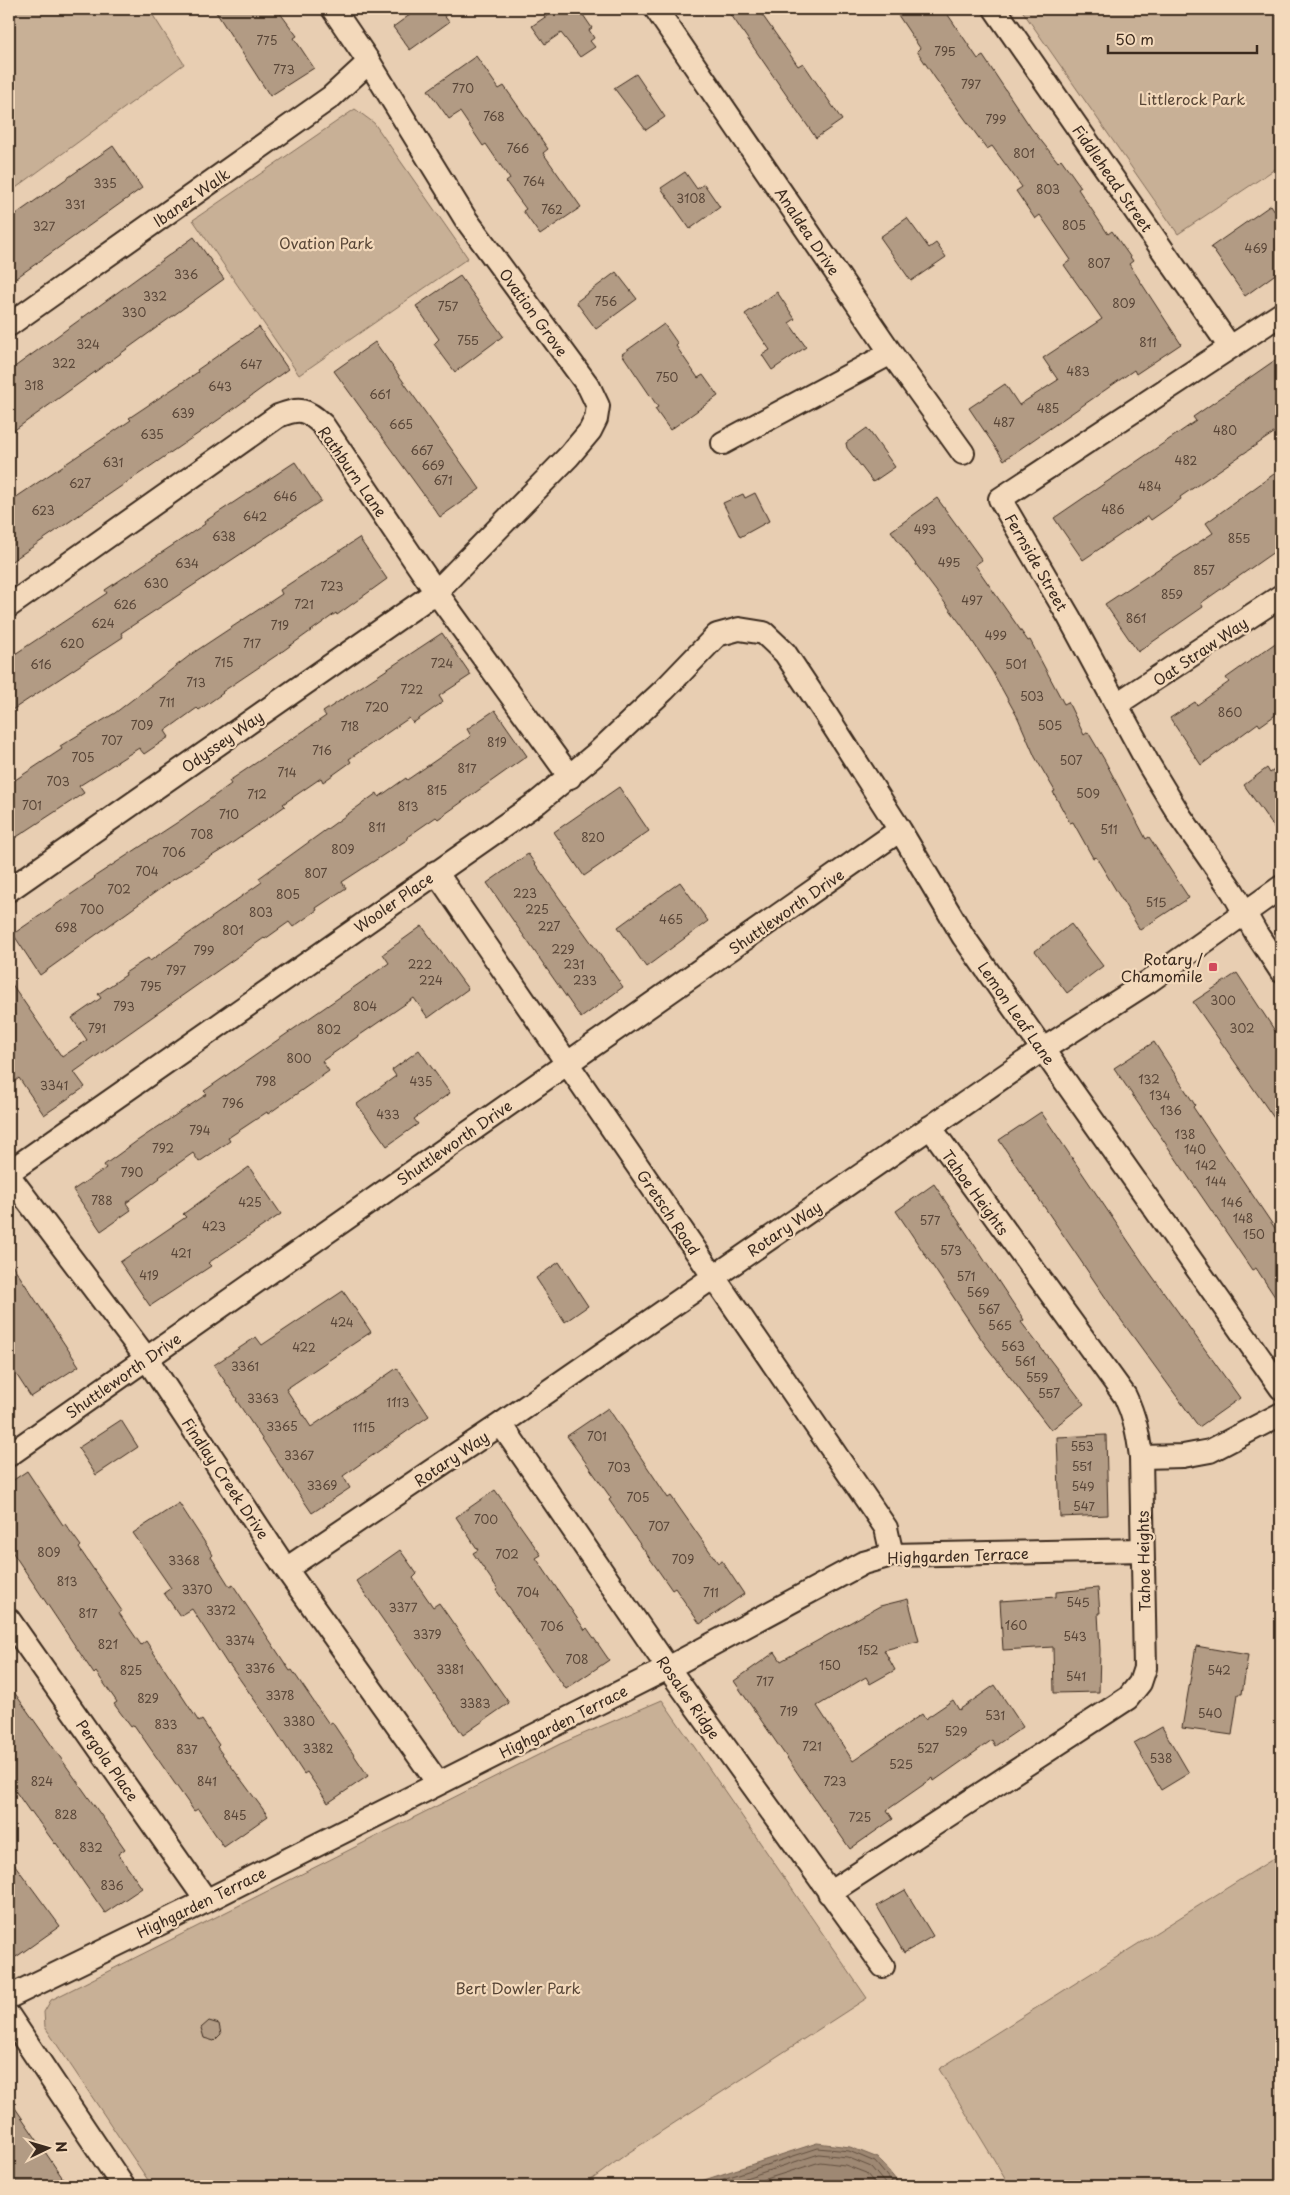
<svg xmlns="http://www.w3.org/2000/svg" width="1290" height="2195" viewBox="0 0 1290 2195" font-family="'Playpen Sans',sans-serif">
<rect width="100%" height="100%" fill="#e8ceb2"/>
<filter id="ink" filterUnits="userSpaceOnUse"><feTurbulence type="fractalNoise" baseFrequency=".02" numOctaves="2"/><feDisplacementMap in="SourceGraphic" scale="10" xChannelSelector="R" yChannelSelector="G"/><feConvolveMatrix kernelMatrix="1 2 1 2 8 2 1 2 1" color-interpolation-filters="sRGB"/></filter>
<g filter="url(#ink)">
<path fill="#c8b096" stroke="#826d5a" d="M9 9H149L184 64 9 193Z
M1021 9H1281V165L1178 234Z
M355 109 374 123 468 258 299 375 193 220Z
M662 1700 867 1998 628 2153 583 2186H152L45 2027 44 2012 51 2000 560 1744Z
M1281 1854V2186H1010L939 2069Z"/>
<path fill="#9e8873" stroke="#766251" d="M817 2143 850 2147 878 2158 901 2186H686Z"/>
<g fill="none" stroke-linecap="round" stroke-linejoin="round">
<path stroke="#635040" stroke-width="1" d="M702 2186 818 2148 849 2151 875 2162 895 2186
M721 2186 819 2154 847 2157 871 2167 887 2186
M744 2186 820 2162 845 2165 866 2173 877 2186"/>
</g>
<path fill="#b29b84" stroke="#3b2a1e" d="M214 9H277L297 36 294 38 314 68 270 96Z
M418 9H439L449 22 410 50 393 27Z
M557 9H579L592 28 589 30 594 38 590 41 595 47 580 57 561 33 545 44 532 26Z
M727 9H758L798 66 803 63 842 120 816 138Z
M894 9H944L978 59 983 56 1031 128 1058 162 1061 159 1081 187 1078 189 1108 234 1112 231 1133 261 1129 264 1181 344 1136 374 1134 370 1004 460 969 408 1005 384 1019 405 1058 380 1043 358 1102 319 1064 265 1071 260 1040 215 1035 219 1016 191 1022 187 992 146 987 149 935 78 917 51 920 48Z
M476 56 499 89 504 86 548 149 543 153 581 207 540 235 523 211 526 209 506 182 510 179 486 144 483 146 460 112 449 119 428 90Z
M636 74 665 117 646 130 614 88Z
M113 146 142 188 9 283V219Z
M685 172 697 189 704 184 720 207 690 229 661 188Z
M1271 205 1281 220V270L1245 296 1211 247Z
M907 218 929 248 936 243 946 257 911 281 880 237Z
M194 237 224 279 9 434V371Z
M616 272 637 299 596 329 576 302Z
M460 276 503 336 455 372 434 344 439 339 416 306Z
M777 292 795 319 789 323 806 347 772 370 762 355 770 350 745 314Z
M664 324 678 344 676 346 698 378 703 375 718 396 670 430 655 409 658 407 622 354Z
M259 327 288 369 221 418 9 563V502L131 420 129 418 198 372 197 370Z
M375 342 480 489 440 517 334 371Z
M1281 356V428L1180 497 1181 499 1151 520 1148 516 1083 560 1054 518 1196 421 1193 417Z
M867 428 895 467 873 482 847 448 846 443Z
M295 462 321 501 121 633 123 637 9 712V658L107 593 105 590 205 524 204 522Z
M1281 469V547L1201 603 1203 607 1138 652 1105 604 1213 533 1206 523Z
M755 493 769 521 740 537 723 503 743 494 745 498Z
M937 498 982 560 975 565 1028 641 1030 640 1064 704 1068 702 1084 735 1088 732 1104 759 1146 839 1149 837 1189 898 1140 930 1096 857 1093 858 1073 822 1070 823 1053 792 1055 791 1035 757 1018 718 992 671 963 627 891 531Z
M359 538 387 579 337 615 336 613 280 653 222 692 223 693 199 710 197 708 165 731 169 737 144 754 139 748 79 786 84 793 9 842V784L62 749 60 746 115 713 193 653 282 594 280 590Z
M442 633 471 675 439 696 443 702 413 723 409 718 349 759 351 762 323 782 321 778 283 804 285 806 228 846 171 881 40 975 13 934 95 878 94 877 178 822 231 784 229 781 326 716 323 712Z
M1281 639V711L1260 726 1258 723 1201 765 1170 718 1195 702 1197 705 1229 682 1226 678Z
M495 710 527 756 438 819 436 817 407 837 408 839 342 882 346 888 316 908 317 910 293 927 289 922 265 939 264 938 74 1072 85 1087 44 1115 19 1078 9 1086V980L62 1057 87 1040 72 1018 101 998 98 994 126 975 125 973 148 958 150 961 262 882 259 878 377 793 379 797 406 778 407 780 471 736 467 729Z
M1281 765V837L1244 785 1267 768 1270 773Z
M619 787 649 831 584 876 554 832Z
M528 854 623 987 581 1018 487 883Z
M680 882 708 921 646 967 618 927Z
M1071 924 1103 966 1067 993 1035 951Z
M422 926 468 989 428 1018 414 998 322 1061 329 1071 268 1114 267 1112 228 1138 230 1141 199 1162 193 1153 159 1177 160 1178 126 1203 131 1210 101 1231 73 1190 106 1168 104 1165 137 1141 207 1094 204 1091 389 963 383 954Z
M1237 973 1281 1040V1128L1193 1002Z
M1154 1042 1195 1105 1193 1107 1281 1237V1306L1256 1268 1252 1270 1114 1068Z
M419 1050 450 1093 414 1119 418 1124 387 1146 357 1104 396 1076 392 1070Z
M1041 1112 1145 1266 1240 1398 1199 1427 1116 1313 999 1140Z
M249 1167 281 1214 208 1263 211 1266 150 1306 120 1262 186 1217 183 1214Z
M934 1184 1024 1320 1021 1322 1084 1404 1051 1430 986 1346 896 1211Z
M9 1260 79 1366 31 1397 9 1363Z
M559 1262 588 1306 565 1322 536 1278Z
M343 1291 371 1332 286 1389 311 1427 397 1368 429 1416 343 1476 350 1488 312 1513 236 1400 237 1399 214 1365 256 1337 262 1345Z
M608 1408 668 1498 671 1496 718 1563 722 1561 744 1594 700 1624 675 1588 672 1590 625 1523 609 1500 611 1498 567 1436Z
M121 1420 138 1447 96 1475 78 1448Z
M1106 1435 1108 1515 1060 1517 1057 1437Z
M27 1471 63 1525 65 1524 81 1546 79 1548 122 1611 119 1613 141 1645 146 1641 199 1722 202 1720 219 1745 217 1747 268 1816 224 1847 198 1809 194 1811 134 1725 131 1727 114 1704 117 1702 96 1672 94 1674 9 1547V1483Z
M495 1490 541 1555 536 1558 585 1630 587 1628 609 1660 566 1689 496 1590 498 1589 473 1553 478 1550 456 1517Z
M179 1503 213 1555 211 1557 230 1587 233 1585 290 1671 292 1670 329 1724 332 1722 368 1776 328 1803 307 1772 304 1774 268 1719 229 1664 228 1665 192 1609 180 1616 164 1593 171 1588 133 1533Z
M400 1550 417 1574 413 1578 433 1607 439 1603 509 1703 463 1735 356 1581Z
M1098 1588 1100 1613H1098L1100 1650 1099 1692 1054 1693 1053 1647 1003 1650 1000 1601 1056 1597V1592Z
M908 1599 919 1641 884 1650 895 1670 870 1684 866 1677 817 1706 853 1761 922 1714 925 1719 953 1700 959 1710 995 1685 1023 1727 995 1746 992 1740 934 1781 933 1778 887 1810 893 1819 850 1849 734 1681 775 1652 781 1661 880 1606Z
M1196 1646 1248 1655 1242 1694H1238L1232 1735 1182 1728Z
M9 1685 125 1849 118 1854 142 1888 105 1913 56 1843 55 1844 31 1811 30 1812 9 1782Z
M1162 1727 1189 1773 1161 1790 1134 1743Z
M9 1857 60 1926 16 1957 9 1946Z
M905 1890 933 1936 904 1953 877 1906Z
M209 2021 219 2024 221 2034 214 2041 204 2038 201 2028Z
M9 2099 37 2140 68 2186H9Z"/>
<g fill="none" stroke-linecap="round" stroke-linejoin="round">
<g stroke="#3b2a1e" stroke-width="26">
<path id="minor" d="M656 9 891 353 963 453
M995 9 1230 347
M1281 314 1000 499 1069 617 1149 765 1180 816 1233 892 1256 933 1281 971
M9 325 331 97 369 62
M723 443 891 353
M9 606 278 416C300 408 305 408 323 425L436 592 570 777
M1117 704 1281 596
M436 872 886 1528 892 1555
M9 890 436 592 569 456 590 431 596 419 598 406 589 387 465 218 369 62 333 9
M9 1172 538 802 597 753 664 690 717 635 739 629 764 633 785 653 825 713 900 830 963 936 1281 1388
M9 1176 147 1359 286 1569 438 1783
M501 1424 668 1668 883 1966
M9 1455 900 830
M1141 1457 1183 1456 1210 1451 1281 1414
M286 1569 501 1424 1042 1050 1148 982 1281 887
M9 1620 206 1900
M829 1893 1128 1698 1140 1683 1145 1668 1141 1457C1138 1434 1135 1417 1125 1396L930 1127
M9 1997 198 1905 668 1668 863 1563 892 1555 1142 1550
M9 2016 123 2186"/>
</g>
<use href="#minor" stroke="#f3d9bb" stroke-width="22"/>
</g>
</g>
<rect fill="#d1495b" stroke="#f3d9bb" stroke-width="2" x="1208" y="962" width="10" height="10" rx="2.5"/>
<g text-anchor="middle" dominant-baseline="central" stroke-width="4.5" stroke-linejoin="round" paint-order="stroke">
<g font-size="12" fill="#594638">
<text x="267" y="40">775</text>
<text x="945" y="51">795</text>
<text x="284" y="69">773</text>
<text x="971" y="84">797</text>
<text x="463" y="88">770</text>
<text x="494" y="116">768</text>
<text x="996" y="119">799</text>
<text x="518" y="148">766</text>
<text x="1024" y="153">801</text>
<text x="534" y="181">764</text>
<text x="105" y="183">335</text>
<text x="1048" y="189">803</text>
<text x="691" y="198">3108</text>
<text x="75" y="204">331</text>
<text x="552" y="209">762</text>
<text x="1074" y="225">805</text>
<text x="44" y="226">327</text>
<text x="1256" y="248">469</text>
<text x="1099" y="263">807</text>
<text x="186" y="274">336</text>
<text x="155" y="296">332</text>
<text x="606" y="301">756</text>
<text x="1124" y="303">809</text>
<text x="448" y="306">757</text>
<text x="134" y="312">330</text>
<text x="468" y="340">755</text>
<text x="1148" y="342">811</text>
<text x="88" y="344">324</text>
<text x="64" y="363">322</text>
<text x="251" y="364">647</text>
<text x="1078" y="371">483</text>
<text x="667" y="377">750</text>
<text x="34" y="385">318</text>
<text x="220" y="386">643</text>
<text x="380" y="394">661</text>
<text x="1048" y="408">485</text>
<text x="183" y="413">639</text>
<text x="1004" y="422">487</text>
<text x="401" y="424">665</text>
<text x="1225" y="430">480</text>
<text x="152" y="434">635</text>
<text x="422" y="450">667</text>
<text x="1186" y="460">482</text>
<text x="113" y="462">631</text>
<text x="433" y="465">669</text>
<text x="443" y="480">671</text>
<text x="80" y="483">627</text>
<text x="1150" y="486">484</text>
<text x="285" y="496">646</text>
<text x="1113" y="509">486</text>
<text x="43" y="510">623</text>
<text x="255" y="516">642</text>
<text x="925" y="529">493</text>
<text x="224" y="536">638</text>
<text x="1239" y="538">855</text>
<text x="949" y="562">495</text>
<text x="187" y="563">634</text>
<text x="1204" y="570">857</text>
<text x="156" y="583">630</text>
<text x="332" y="586">723</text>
<text x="1172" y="594">859</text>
<text x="972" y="600">497</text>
<text x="125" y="604">626</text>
<text x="304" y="604">721</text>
<text x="1136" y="618">861</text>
<text x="103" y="623">624</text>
<text x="280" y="625">719</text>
<text x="996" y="635">499</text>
<text x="72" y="643">620</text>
<text x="252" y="643">717</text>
<text x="224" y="662">715</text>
<text x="442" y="663">724</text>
<text x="41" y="664">616</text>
<text x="1016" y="664">501</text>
<text x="196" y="682">713</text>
<text x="412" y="689">722</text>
<text x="1032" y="696">503</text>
<text x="167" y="702">711</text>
<text x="377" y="707">720</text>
<text x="1230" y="712">860</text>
<text x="142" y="725">709</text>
<text x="1050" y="725">505</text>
<text x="350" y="726">718</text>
<text x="112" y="740">707</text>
<text x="497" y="742">819</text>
<text x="322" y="750">716</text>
<text x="83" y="757">705</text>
<text x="1071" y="760">507</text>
<text x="467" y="768">817</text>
<text x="287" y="772">714</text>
<text x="58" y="781">703</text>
<text x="437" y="790">815</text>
<text x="1088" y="793">509</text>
<text x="257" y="794">712</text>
<text x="32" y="805">701</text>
<text x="408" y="806">813</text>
<text x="229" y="814">710</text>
<text x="377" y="827">811</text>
<text x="1109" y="829">511</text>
<text x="202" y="834">708</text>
<text x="593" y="837">820</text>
<text x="343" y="849">809</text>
<text x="174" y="852">706</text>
<text x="147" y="871">704</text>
<text x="316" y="873">807</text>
<text x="119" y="889">702</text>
<text x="525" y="893">223</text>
<text x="288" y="894">805</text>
<text x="1156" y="902">515</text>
<text x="92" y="909">700</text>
<text x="537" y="909">225</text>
<text x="261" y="912">803</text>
<text x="671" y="919">465</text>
<text x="549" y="926">227</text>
<text x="66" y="927">698</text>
<text x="233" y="930">801</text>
<text x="563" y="949">229</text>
<text x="204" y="950">799</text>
<text x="420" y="964">222</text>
<text x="574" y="964">231</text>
<text x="176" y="970">797</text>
<text x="431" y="980">224</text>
<text x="585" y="980">233</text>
<text x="151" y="986">795</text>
<text x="1223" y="1000">300</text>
<text x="124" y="1006">793</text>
<text x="365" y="1006">804</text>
<text x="97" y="1028">791</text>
<text x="1242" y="1028">302</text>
<text x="329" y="1029">802</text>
<text x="299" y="1058">800</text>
<text x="1149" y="1079">132</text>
<text x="266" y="1081">798</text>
<text x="421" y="1081">435</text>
<text x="54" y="1085">3341</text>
<text x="1160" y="1095">134</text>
<text x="233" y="1103">796</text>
<text x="1171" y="1110">136</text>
<text x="388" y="1114">433</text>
<text x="200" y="1130">794</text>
<text x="1185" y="1134">138</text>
<text x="163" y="1148">792</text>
<text x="1195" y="1149">140</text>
<text x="1206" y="1165">142</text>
<text x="132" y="1172">790</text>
<text x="1216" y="1181">144</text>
<text x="102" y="1200">788</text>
<text x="250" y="1202">425</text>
<text x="1232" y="1202">146</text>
<text x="1243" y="1218">148</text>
<text x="930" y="1220">577</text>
<text x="214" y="1226">423</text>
<text x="1254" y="1234">150</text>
<text x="951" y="1250">573</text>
<text x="181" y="1253">421</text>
<text x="149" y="1275">419</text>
<text x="966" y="1276">571</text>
<text x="978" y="1292">569</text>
<text x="989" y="1309">567</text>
<text x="342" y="1322">424</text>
<text x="1000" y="1325">565</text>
<text x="1013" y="1346">563</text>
<text x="304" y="1347">422</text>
<text x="1025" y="1361">561</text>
<text x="245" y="1366">3361</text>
<text x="1037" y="1377">559</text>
<text x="1049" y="1393">557</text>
<text x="263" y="1398">3363</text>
<text x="398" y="1402">1113</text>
<text x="282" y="1426">3365</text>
<text x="364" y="1427">1115</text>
<text x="597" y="1436">701</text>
<text x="1082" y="1446">553</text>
<text x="299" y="1455">3367</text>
<text x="1082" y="1466">551</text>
<text x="619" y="1467">703</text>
<text x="322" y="1485">3369</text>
<text x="1083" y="1486">549</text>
<text x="638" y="1497">705</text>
<text x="1084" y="1506">547</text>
<text x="486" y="1519">700</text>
<text x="659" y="1526">707</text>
<text x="49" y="1552">809</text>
<text x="507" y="1554">702</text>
<text x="683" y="1559">709</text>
<text x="184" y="1560">3368</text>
<text x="67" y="1581">813</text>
<text x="197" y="1589">3370</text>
<text x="528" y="1592">704</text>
<text x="711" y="1592">711</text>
<text x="1078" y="1602">545</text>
<text x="403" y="1607">3377</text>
<text x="221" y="1610">3372</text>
<text x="88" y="1613">817</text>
<text x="1016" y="1625">160</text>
<text x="552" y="1626">706</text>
<text x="427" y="1634">3379</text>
<text x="1075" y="1636">543</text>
<text x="240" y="1640">3374</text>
<text x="108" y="1644">821</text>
<text x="868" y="1650">152</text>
<text x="577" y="1659">708</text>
<text x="830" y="1665">150</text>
<text x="260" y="1668">3376</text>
<text x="450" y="1669">3381</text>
<text x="131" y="1670">825</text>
<text x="1219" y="1670">542</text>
<text x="1076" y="1676">541</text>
<text x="765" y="1681">717</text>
<text x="280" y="1695">3378</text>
<text x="148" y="1698">829</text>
<text x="475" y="1703">3383</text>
<text x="789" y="1711">719</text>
<text x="1210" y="1713">540</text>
<text x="995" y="1715">531</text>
<text x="299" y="1721">3380</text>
<text x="166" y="1724">833</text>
<text x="956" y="1731">529</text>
<text x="812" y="1746">721</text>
<text x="318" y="1748">3382</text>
<text x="928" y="1748">527</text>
<text x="187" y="1749">837</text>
<text x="1161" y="1758">538</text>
<text x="901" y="1764">525</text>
<text x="42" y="1781">824</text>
<text x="207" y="1781">841</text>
<text x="835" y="1781">723</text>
<text x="66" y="1814">828</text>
<text x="235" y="1815">845</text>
<text x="860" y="1817">725</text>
<text x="91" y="1847">832</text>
<text x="112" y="1885">836</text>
</g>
<g font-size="15" fill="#574536" stroke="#f3d9bb">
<text x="1192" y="98">Littlerock Park</text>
<text x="326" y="242">Ovation Park</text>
<text x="518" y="1987">Bert Dowler Park</text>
</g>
<g font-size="15" fill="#3b2a1e" stroke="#f3d9bb">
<text transform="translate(1113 178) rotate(55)">Fiddlehead Street</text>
<text transform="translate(191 197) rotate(-35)">Ibanez Walk</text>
<text transform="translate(808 231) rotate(56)">Analdea Drive</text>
<text transform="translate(534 312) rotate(54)">Ovation Grove</text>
<text transform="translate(353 471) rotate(55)">Rathburn Lane</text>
<text transform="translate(1037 562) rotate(60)">Fernside Street</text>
<text transform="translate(1200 651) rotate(-34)">Oat Straw Way</text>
<text transform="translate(222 741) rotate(-35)">Odyssey Way</text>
<text transform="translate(393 902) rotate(-35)">Wooler Place</text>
<text transform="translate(786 911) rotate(-35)">Shuttleworth Drive</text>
<text transform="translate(1017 1013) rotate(55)">Lemon Leaf Lane</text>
<text transform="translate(454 1142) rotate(-35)">Shuttleworth Drive</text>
<text transform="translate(976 1192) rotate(54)">Tahoe Heights</text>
<text transform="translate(669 1212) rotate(56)">Gretsch Road</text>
<text transform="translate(784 1228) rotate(-34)">Rotary Way</text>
<text transform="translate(123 1375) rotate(-35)">Shuttleworth Drive</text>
<text transform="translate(451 1458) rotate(-34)">Rotary Way</text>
<text transform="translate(226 1478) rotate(56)">Findlay Creek Drive</text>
<text transform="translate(958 1555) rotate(-2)">Highgarden Terrace</text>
<text transform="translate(1143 1561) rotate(-91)">Tahoe Heights</text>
<text transform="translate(689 1697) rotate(55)">Rosales Ridge</text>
<text transform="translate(563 1721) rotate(-27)">Highgarden Terrace</text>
<text transform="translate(108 1760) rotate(55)">Pergola Place</text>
<text transform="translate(201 1902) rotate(-26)">Highgarden Terrace</text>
</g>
<g font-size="15" fill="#3b2a1e" stroke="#f3d9bb" text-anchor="end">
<text x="1203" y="958">Rotary /<tspan x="1203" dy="17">Chamomile</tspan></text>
</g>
</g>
<rect width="1290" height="2195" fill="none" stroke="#f3d9bb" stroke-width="30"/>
<rect x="15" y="15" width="1260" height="2165" fill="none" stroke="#3b2a1e" stroke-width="2" filter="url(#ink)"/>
<g transform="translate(48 2148) rotate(85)" stroke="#f3d9bb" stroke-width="4" paint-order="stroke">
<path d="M0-4L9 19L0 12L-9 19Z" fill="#3b2a1e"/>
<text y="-8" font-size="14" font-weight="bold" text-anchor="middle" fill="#3b2a1e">N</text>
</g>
<path d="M1108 45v8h149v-8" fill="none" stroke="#3b2a1e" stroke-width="2.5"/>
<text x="1115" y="45" font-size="15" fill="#3b2a1e" stroke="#f3d9bb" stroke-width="4" paint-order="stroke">50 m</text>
</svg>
